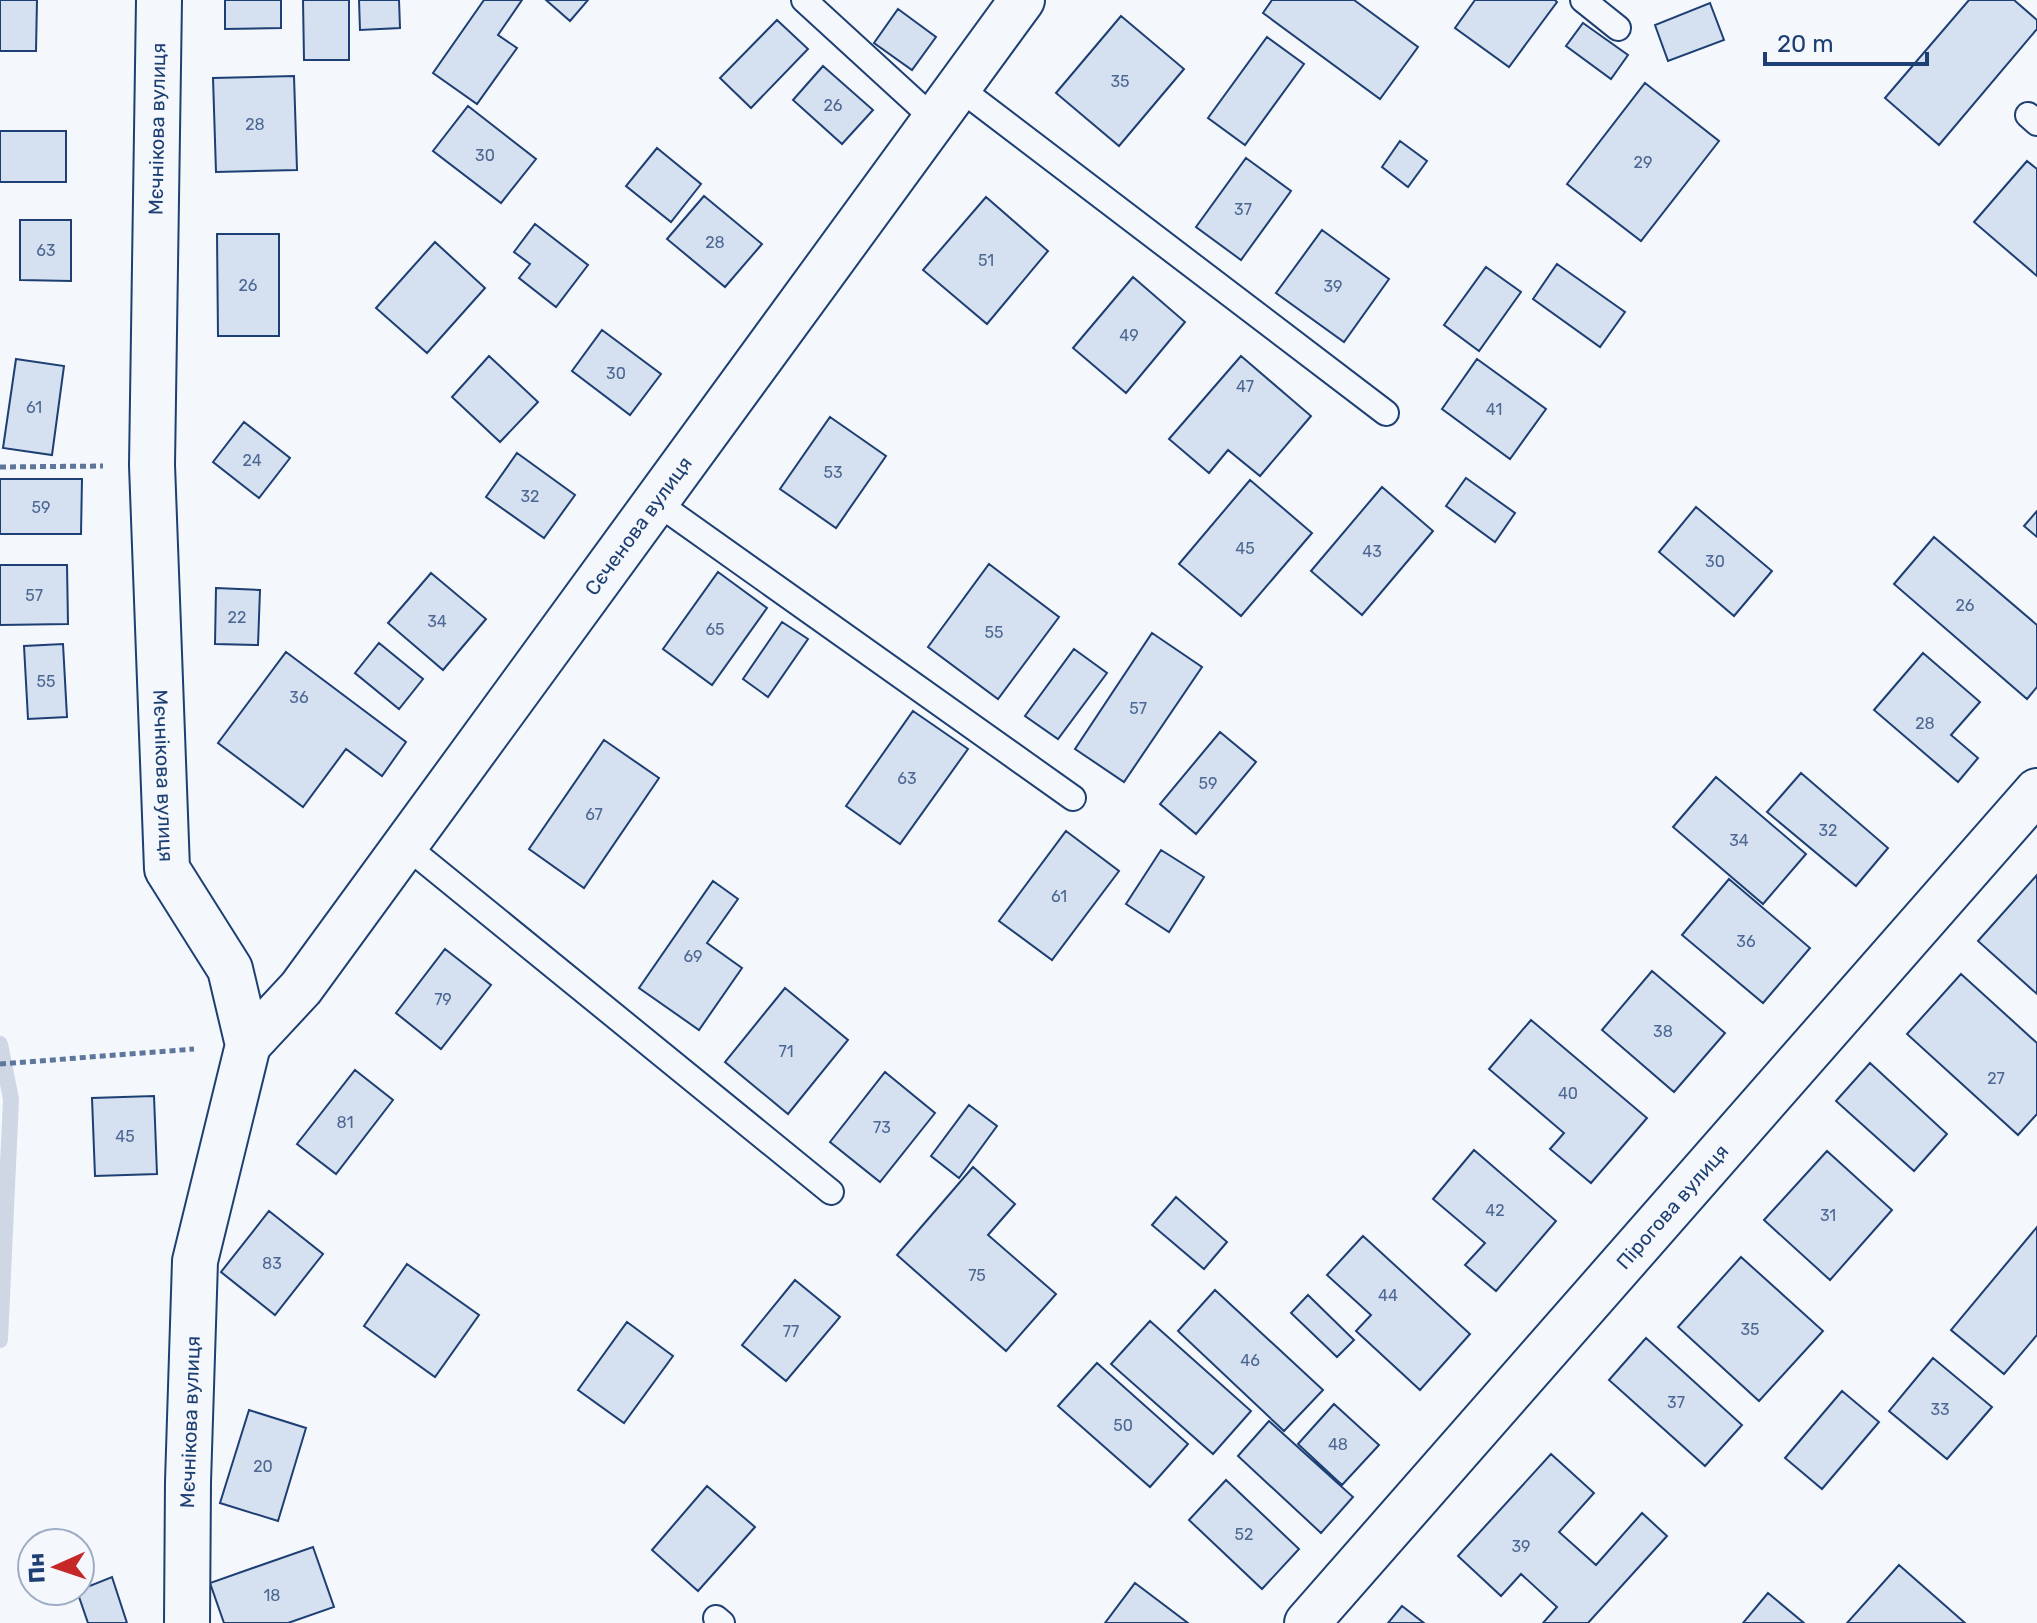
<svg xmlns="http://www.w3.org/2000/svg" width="2037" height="1623" viewBox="0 0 2037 1623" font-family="Rubik,sans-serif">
<rect width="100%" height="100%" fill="#f4f7fb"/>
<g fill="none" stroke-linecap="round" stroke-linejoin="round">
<path stroke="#cfd7e4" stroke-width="16" d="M0 1044 11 1099 0 1340"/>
</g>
<path fill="#d5e0f0" stroke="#1d3f73" stroke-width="2" d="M0 0H37L36 51H0Z
M225 0H281V28L225 29Z
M303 0H349V60H304Z
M359 0H399L400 28 360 30Z
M484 0H522L498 35 517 48 477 104 433 73Z
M546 0H588L570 21Z
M1272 0H1354L1418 47 1380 99 1263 13Z
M1475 0H1555L1557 2 1509 67 1455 28Z
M1969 0H2014L2037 20V29L1939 145 1885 98Z
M1710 3 1724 40 1668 61 1655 25Z
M898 9 936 37 912 70 874 43Z
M1121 16 1184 69 1119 146 1056 93Z
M777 20 808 49 751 108 720 78Z
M1583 23 1628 55 1611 79 1566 46Z
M1267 37 1304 64 1245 145 1208 118Z
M823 66 873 110 842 144 793 100Z
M294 76 297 170 216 172 213 78Z
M1645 83 1719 141 1641 241 1567 184Z
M468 106 536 159 501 203 433 151Z
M0 131H66V182H0Z
M1400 141 1427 161 1408 187 1382 167Z
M657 148 701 184 671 222 626 186Z
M1246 158 1291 191 1241 260 1196 227Z
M2027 161 2037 169V276L1974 222Z
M704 196 762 244 725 287 667 239Z
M986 197 1048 251 987 324 923 270Z
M20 220H71V281L20 280Z
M535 224 588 265 556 307 519 278 530 264 514 252Z
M1322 230 1389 279 1344 342 1276 293Z
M217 234H279V336H218Z
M435 242 485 288 427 353 376 308Z
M1557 264 1625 312 1600 347 1533 299Z
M1486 267 1521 292 1479 351 1444 325Z
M1133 277 1185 322 1126 393 1073 348Z
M602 330 661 374 630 415 572 371Z
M489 356 538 402 500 442 452 397Z
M1241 356 1311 416 1260 476 1228 450 1209 473 1169 439Z
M16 359 64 366 52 455 3 448Z
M1477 359 1546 409 1510 459 1442 409Z
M830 417 886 456 836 528 780 489Z
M244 422 290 458 259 498 213 462Z
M517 453 575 495 544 538 486 497Z
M1466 478 1515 513 1495 542 1446 506Z
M0 479H82L81 534H0Z
M1250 480 1312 533 1241 616 1179 564Z
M1382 487 1433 531 1362 615 1311 571Z
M1696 507 1772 571 1734 616 1659 552Z
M2037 511V537L2024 526Z
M1934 537 2037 625V687L2027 699 1894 584Z
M989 564 1059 617 998 699 928 647Z
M0 565H67L68 624 0 625Z
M718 572 767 608 712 685 663 649Z
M431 573 486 619 443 670 388 623Z
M216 588 260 590 258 645 215 644Z
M782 622 808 639 768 697 743 679Z
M1152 633 1202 667 1124 782 1075 749Z
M379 643 423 679 399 709 355 673Z
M63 644 67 717 28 719 24 646Z
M1074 649 1107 673 1058 739 1025 716Z
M286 652 406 742 382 776 346 749 303 807 218 743Z
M1923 653 1980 702 1951 735 1978 758 1958 782 1874 710Z
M913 711 968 749 900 844 846 806Z
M1220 732 1256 762 1196 834 1160 804Z
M604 740 659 778 584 888 529 849Z
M1801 773 1888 848 1856 886 1767 812Z
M1716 777 1806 854 1763 904 1673 827Z
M1066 831 1119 871 1052 960 999 921Z
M1161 850 1204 877 1169 932 1126 904Z
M2037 875V994L1978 941Z
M1729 879 1810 948 1763 1003 1682 935Z
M713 881 738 899 707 943 742 968 699 1030 639 988Z
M445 949 491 985 441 1049 396 1013Z
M1652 971 1725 1033 1674 1092 1602 1030Z
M1961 974 2037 1043V1114L2018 1135 1907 1034Z
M785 988 848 1040 788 1114 725 1062Z
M1531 1020 1647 1118 1591 1183 1550 1149 1564 1133 1489 1069Z
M1870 1063 1947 1134 1914 1171 1836 1101Z
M355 1070 393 1100 336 1174 297 1144Z
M885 1072 935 1113 880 1182 830 1142Z
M154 1096 157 1174 95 1176 92 1098Z
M969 1105 997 1126 959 1178 931 1156Z
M1474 1150 1556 1221 1496 1291 1465 1265 1485 1243 1433 1199Z
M1827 1151 1892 1210 1830 1280 1764 1220Z
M973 1167 1015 1204 988 1235 1056 1294 1006 1351 897 1255Z
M1176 1197 1227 1242 1204 1269 1152 1225Z
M269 1211 323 1254 275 1315 221 1272Z
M2037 1227V1335L2004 1374 1951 1330Z
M1363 1236 1470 1334 1420 1390 1356 1331 1371 1315 1327 1275Z
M1741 1257 1823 1331 1759 1401 1678 1327Z
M407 1264 479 1315 435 1377 364 1326Z
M795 1280 840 1317 786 1381 742 1345Z
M1215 1290 1323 1390 1284 1431 1178 1331Z
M1308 1295 1354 1340 1337 1357 1291 1313Z
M1150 1321 1251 1411 1213 1454 1111 1364Z
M627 1322 673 1356 624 1423 578 1390Z
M1646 1338 1742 1425 1705 1466 1609 1380Z
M1933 1358 1992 1407 1947 1459 1889 1411Z
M1097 1363 1188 1444 1150 1487 1058 1406Z
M1842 1391 1879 1422 1822 1489 1785 1458Z
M1334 1404 1379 1445 1342 1485 1298 1444Z
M249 1410 306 1428 278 1521 220 1503Z
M1269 1421 1353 1497 1321 1533 1238 1456Z
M1551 1454 1594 1493 1559 1532 1596 1565 1642 1513 1667 1536 1588 1623H1543L1557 1607 1521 1574 1501 1596 1458 1556Z
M1226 1480 1299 1549 1262 1589 1189 1520Z
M707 1486 755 1527 698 1591 652 1550Z
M313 1547 334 1607 288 1623H224L210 1583Z
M1899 1565 1965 1623H1847Z
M112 1577 127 1623H88L77 1591Z
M1135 1583 1188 1623H1105Z
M1768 1593 1804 1623H1743Z
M1402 1606 1424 1623H1388Z"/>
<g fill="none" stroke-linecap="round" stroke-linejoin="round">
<g stroke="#1d3f73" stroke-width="28">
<path id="service" d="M804 0 935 120
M1583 0 1618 28
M958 87 1386 413
M2028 115 2037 123
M656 502 1073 798
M405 845 831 1192
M716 1618 722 1623"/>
</g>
<g stroke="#1d3f73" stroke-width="48">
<g id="minor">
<path id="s1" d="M159 0 152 465 167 869 230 969 248 1045 195 1261 188 1482 187 1623"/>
<path id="s2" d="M248 1045 301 988 1022 0"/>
<path id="s3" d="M1307 1623 2037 791"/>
</g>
</g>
<path stroke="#5e769c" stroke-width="5" stroke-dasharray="6 4" stroke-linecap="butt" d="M0 467 103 466
M0 1064 194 1049"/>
<use href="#service" stroke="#f4f7fb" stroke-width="24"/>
<use href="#minor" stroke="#f4f7fb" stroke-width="44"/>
</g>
<g text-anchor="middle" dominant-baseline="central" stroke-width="6" stroke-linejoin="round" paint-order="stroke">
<g font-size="16" fill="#4b6792">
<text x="1120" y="81">35</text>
<text x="833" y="105">26</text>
<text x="255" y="124">28</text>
<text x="485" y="155">30</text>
<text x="1643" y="162">29</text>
<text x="1243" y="209">37</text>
<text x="715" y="242">28</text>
<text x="46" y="250">63</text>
<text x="986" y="260">51</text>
<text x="248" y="285">26</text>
<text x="1333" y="286">39</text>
<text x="1129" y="335">49</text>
<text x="616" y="373">30</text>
<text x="1245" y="386">47</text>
<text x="34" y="407">61</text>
<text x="1494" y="409">41</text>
<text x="252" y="460">24</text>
<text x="833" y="472">53</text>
<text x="530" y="496">32</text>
<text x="41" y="507">59</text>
<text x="1245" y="548">45</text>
<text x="1372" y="551">43</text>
<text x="1715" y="561">30</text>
<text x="34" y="595">57</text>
<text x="1965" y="605">26</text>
<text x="237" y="617">22</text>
<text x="437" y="621">34</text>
<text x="715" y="629">65</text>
<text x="994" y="632">55</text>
<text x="46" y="681">55</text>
<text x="299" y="697">36</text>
<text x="1138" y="708">57</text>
<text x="1925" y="723">28</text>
<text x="907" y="778">63</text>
<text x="1208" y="783">59</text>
<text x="594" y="814">67</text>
<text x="1828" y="830">32</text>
<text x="1739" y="840">34</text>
<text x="1059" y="896">61</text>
<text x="1746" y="941">36</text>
<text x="693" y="956">69</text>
<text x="443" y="999">79</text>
<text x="1663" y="1031">38</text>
<text x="786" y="1051">71</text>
<text x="1996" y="1078">27</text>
<text x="1568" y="1093">40</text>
<text x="345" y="1122">81</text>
<text x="882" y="1127">73</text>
<text x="125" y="1136">45</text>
<text x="1495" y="1210">42</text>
<text x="1828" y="1215">31</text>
<text x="272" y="1263">83</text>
<text x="977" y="1275">75</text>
<text x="1388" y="1295">44</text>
<text x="1750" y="1329">35</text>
<text x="791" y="1331">77</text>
<text x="1250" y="1360">46</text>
<text x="1676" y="1402">37</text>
<text x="1940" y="1409">33</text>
<text x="1123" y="1425">50</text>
<text x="1338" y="1444">48</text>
<text x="263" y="1466">20</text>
<text x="1244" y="1534">52</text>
<text x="1521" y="1546">39</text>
<text x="272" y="1595">18</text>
</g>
<g font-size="20" fill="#1d3f73" stroke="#f4f7fb">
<text transform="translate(157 129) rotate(-89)">Мєчнікова вулиця</text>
<text stroke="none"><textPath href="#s2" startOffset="650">Сєченова вулиця</textPath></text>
<text stroke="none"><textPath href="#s1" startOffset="776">Мєчнікова вулиця</textPath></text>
<text stroke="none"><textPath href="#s3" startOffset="554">Пірогова вулиця</textPath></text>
<text transform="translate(190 1422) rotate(-88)">Мєчнікова вулиця</text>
</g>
</g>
<g transform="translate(56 1567) rotate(267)"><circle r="38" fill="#f4f7fb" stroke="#9eadc5" stroke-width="2"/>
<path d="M0-6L14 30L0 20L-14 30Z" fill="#c62828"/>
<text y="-12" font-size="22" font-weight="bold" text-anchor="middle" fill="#1d3f73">Пн</text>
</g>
<path d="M1765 52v12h162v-12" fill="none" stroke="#1d3f73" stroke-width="4"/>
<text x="1777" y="52" font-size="24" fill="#1d3f73" stroke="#f4f7fb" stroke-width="6" paint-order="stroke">20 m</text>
</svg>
